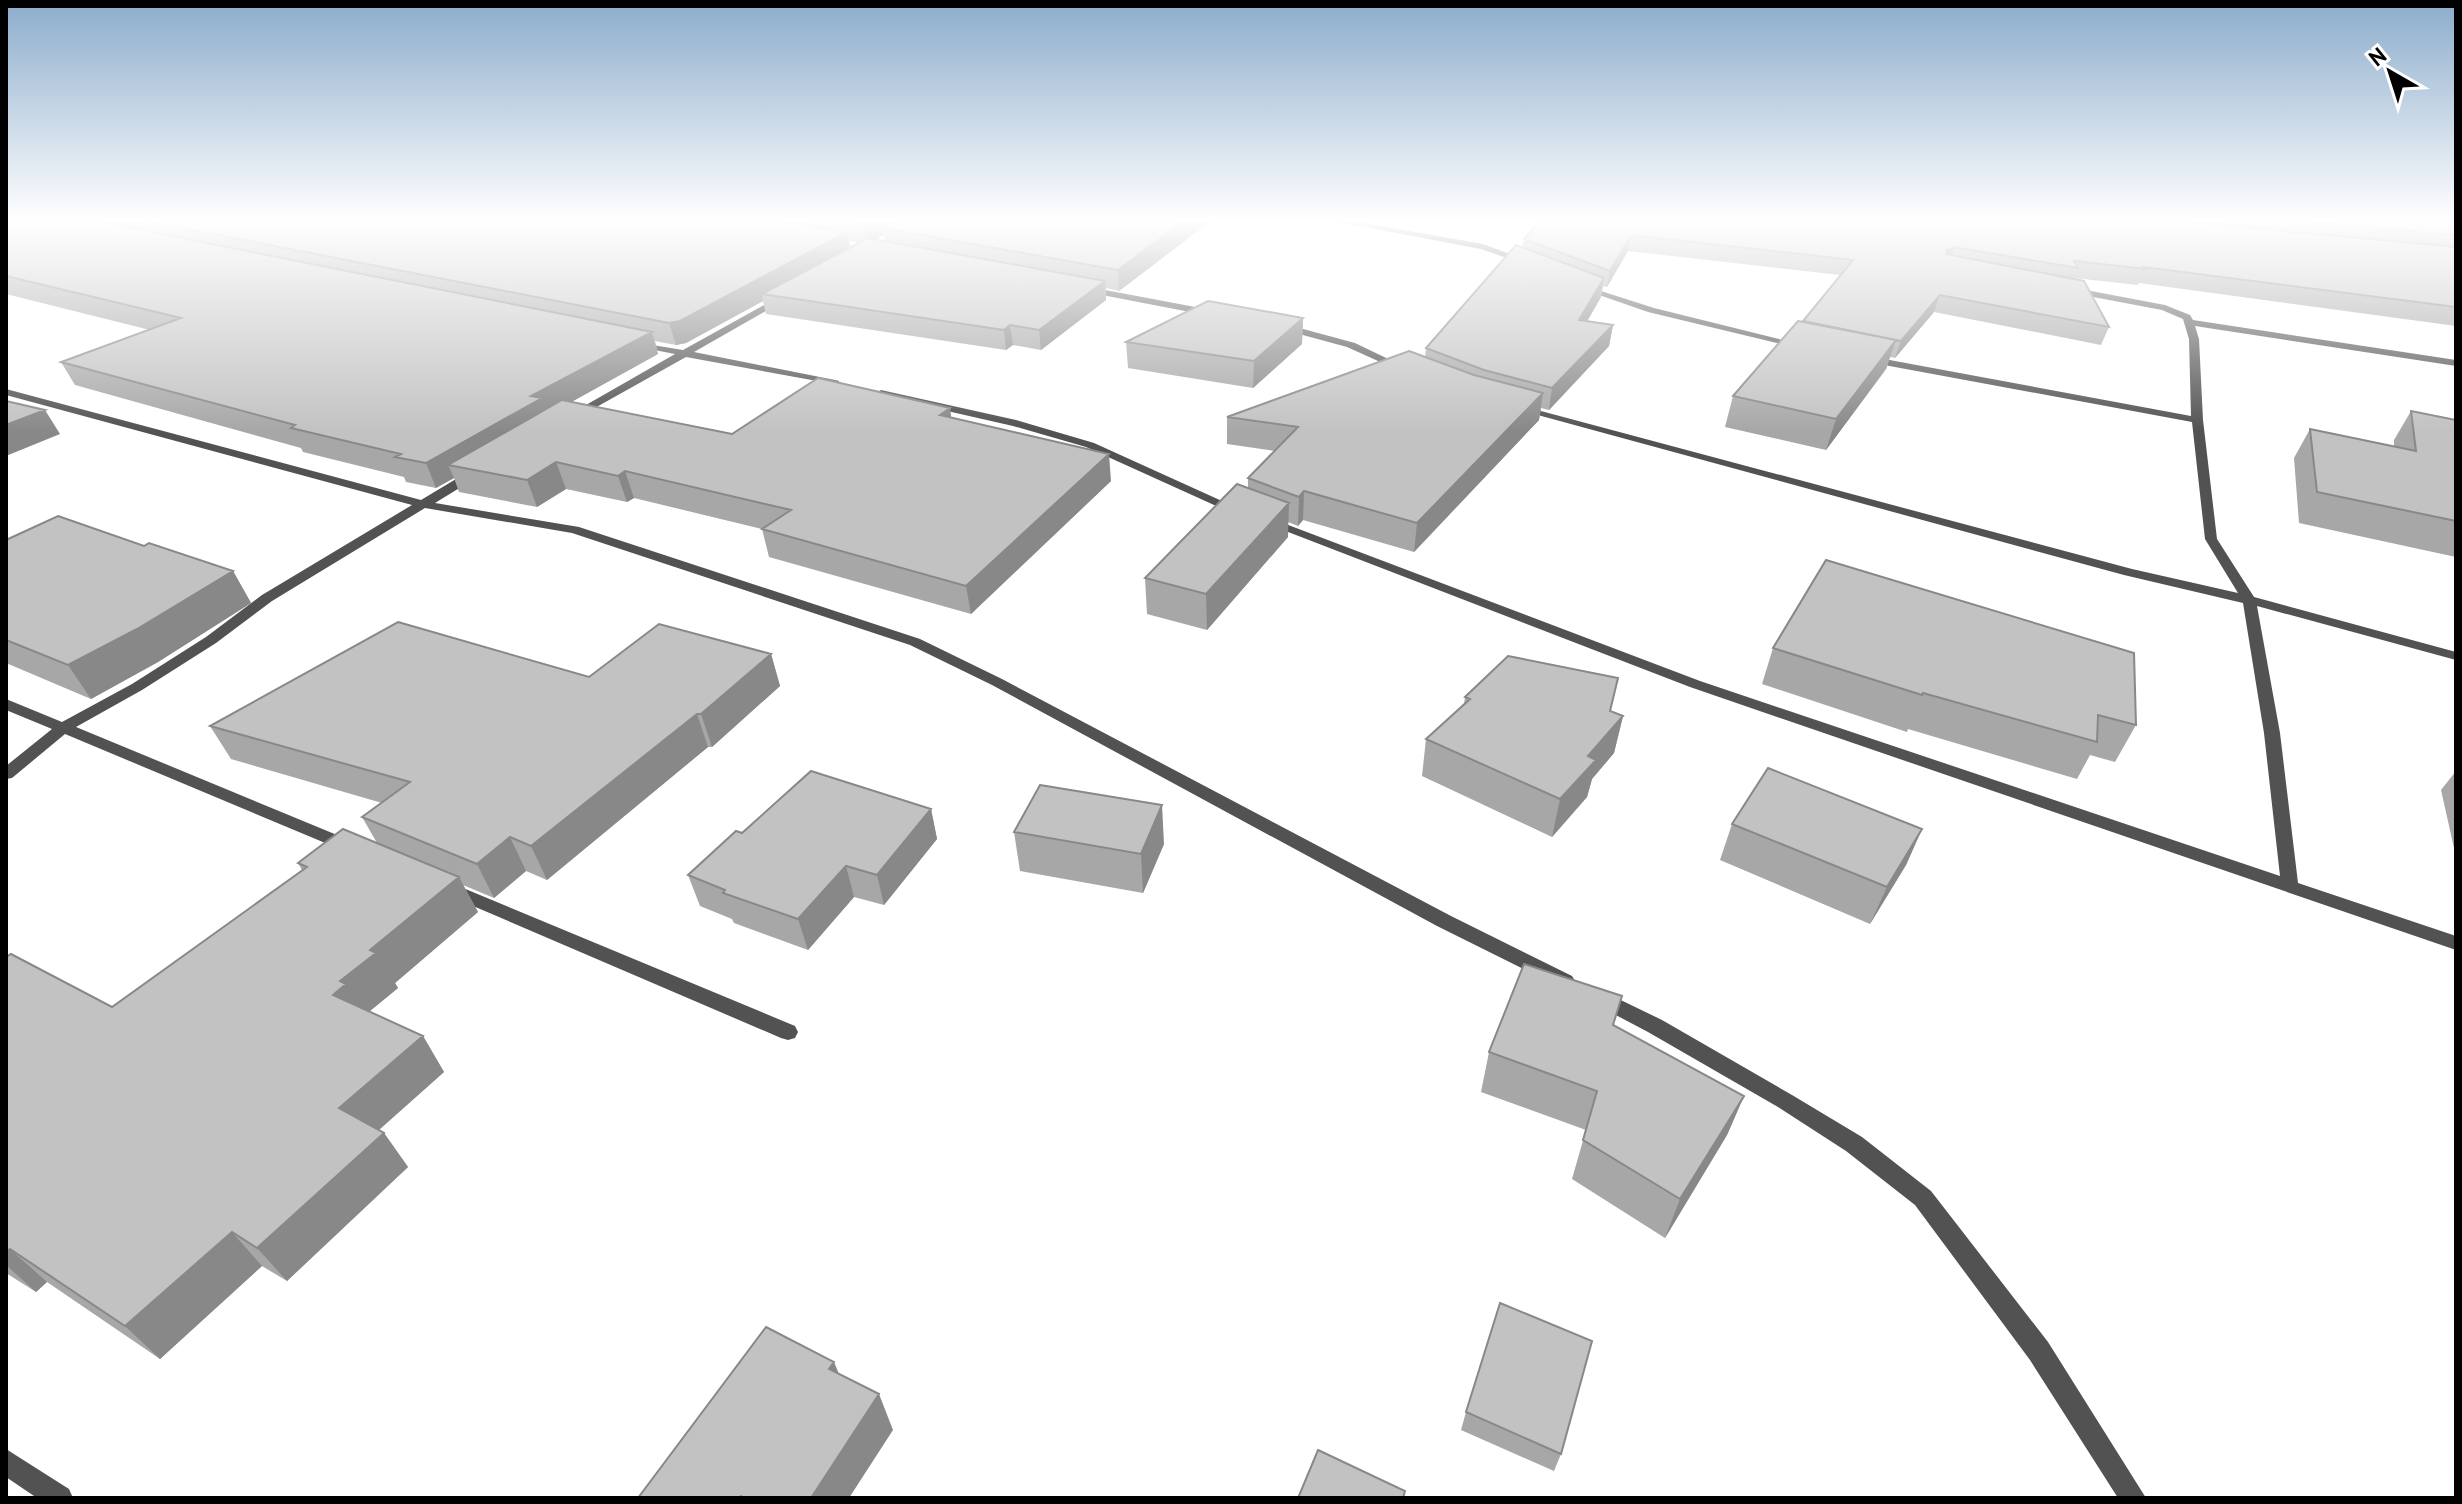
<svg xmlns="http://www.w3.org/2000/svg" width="2462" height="1504" viewBox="0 0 2462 1504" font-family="'PT Sans',sans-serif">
<rect width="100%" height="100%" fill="#fff"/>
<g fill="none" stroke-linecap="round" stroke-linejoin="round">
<path fill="#525252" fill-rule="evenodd" d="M1333 221H1352L1483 244 1531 262 1527 265 1481 249Z
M1579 284 1654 308 1807 346 1802 349 1648 312 1579 288Z
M1084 286 1211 310 1216 313 1211 316 1081 291V287Z
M2070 287 2165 305 2190 315 2193 320 2456 360V366L2195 326 2199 339 2203 420 2217 539 2254 597 2456 652V660L2257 606 2280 733 2298 883 2456 936V950L1690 687 1265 523 1267 520H1275L1700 681 2280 876 2264 733 2243 603 2124 575 1516 409 1526 407 2132 569 2238 593 2205 539 2192 422 1868 362 1863 359 1868 356 2191 416 2189 339 2183 319 2162 310 2067 292 2065 290Z
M784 294 787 295V299L694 352 835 380 839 381V385L686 357 575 419 565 417 675 354 634 346V342L683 350Z
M1281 323 1355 343 1407 368 1398 370 1347 347 1277 328 1276 326Z
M6 389 421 500 471 470H479V476L435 503 579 527 920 639 1002 679 1451 916 1572 976 1575 981 1572 986 1565 988 1558 986 1437 926 992 685 910 645 572 533 425 508 272 601 216 643 142 690 76 727 354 842 357 846 354 850H342L65 734 12 778 6 779V766L52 729 6 710V699L62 722 132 684 206 637 262 595 412 505 6 395Z
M881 390 1016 420 1094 443 1244 511 1238 515 1234 514 1086 447 1013 426 877 395 876 393Z
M451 883 795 1026 798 1032 795 1038 788 1040 781 1038 445 894 442 889 445 884Z
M1600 990 1662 1020 1792 1095 1862 1137 1931 1191 2048 1342 2146 1498H2118L2030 1360 1915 1205 1846 1151 1778 1107 1648 1032 1593 1003 1590 998 1593 993Z
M6 1449 69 1489 73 1498H37L6 1477Z"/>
</g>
<path fill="#a7a7a7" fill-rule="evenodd" d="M6 221H1211L1119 291 1106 288V300L1041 350 1013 345 1006 350 766 314 763 301 686 343 676 345 655 341 658 354 571 402 732 434 950 408 951 418 1111 481 971 614 769 557 762 529 634 498 627 502 566 489 537 507 459 492 454 478 436 488 406 482 404 477 303 452 301 448 75 385 61 362 150 330 6 294ZM884 235 885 241 876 239ZM849 241 859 243 850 248Z
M1539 221H2456V326L2139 283 2138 285 2074 278 2109 327 2101 345 1934 312 1895 358 1890 357 1886 369 1826 450 1725 427 1733 396 1803 322 1840 275 1628 251 1607 287 1603 286 1601 297 1587 321 1613 325 1609 346 1549 410 1541 408 1539 420 1414 552 1303 520 1298 526 1288 522V537L1207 630 1147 614 1145 578 1248 488V478L1275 451 1227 444V417L1425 357 1426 348 1522 248 1524 239Z
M1303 318 1302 344 1253 388 1128 368 1126 342Z
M2411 411 2456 420V557L2299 523 2294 458 2310 429 2394 447V440Z
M6 540 144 546 233 571 251 603 158 662 91 699 6 663Z
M1826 560 2136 725 2115 762 2090 755 2077 779 1908 729 1907 732 1762 684 1773 648Z
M771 654 780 686 712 747H708L547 880 526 871 494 898 463 885 478 912 395 983 398 988 369 1012 423 1036 444 1072 379 1130 384 1133 408 1167 287 1281 262 1266 160 1359 47 1282 36 1292 6 1273V957L112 1007 302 870 298 863 377 843 362 817 382 803 231 759 210 726Z
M1465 697 1610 711 1623 716 1614 753 1592 779 1587 797 1552 837 1422 776 1426 739 1464 704Z
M2456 771V857L2441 790Z
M931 809 937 839 884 905 854 897 808 950 734 923 732 919 700 906 688 875 742 833Z
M1732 824 1922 829 1906 865 1870 924 1720 860Z
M1014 832 1164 844 1143 893 1020 871Z
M1613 1025 1744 1096 1727 1135 1665 1238 1572 1179 1586 1130 1481 1092 1489 1052Z
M1466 1412 1561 1454 1554 1471 1461 1430Z"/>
<path fill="#888" d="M119 221H139L143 229 126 235Z
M869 221H910L883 228 884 235 867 244 864 224Z
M1184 221H1211L1119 291 1118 270Z
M847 232 851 252 762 294 763 301 686 343 676 345 669 323Z
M1631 235 1628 251 1607 287 1610 271Z
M1954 247 1949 263 1941 266 1947 250Z
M1604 278 1601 297 1576 341 1579 320Z
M1105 281 1106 300 1041 350 1039 330Z
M1940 295 1934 312 1895 358 1901 341Z
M1303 318 1302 344 1253 388 1254 361Z
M1010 325 1013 345 1006 350 1004 330Z
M1613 325 1609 346 1549 410 1552 388Z
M652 332 658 354 548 415 448 465 454 478 436 488 426 463 531 396Z
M1896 340 1886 369 1826 450 1836 419Z
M1543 393 1539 420 1414 552 1417 523Z
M950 408 953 434 940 415Z
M45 410 60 434 6 456V425Z
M1109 454 1111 481 971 614 966 586Z
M556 462 566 489 537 507 527 480Z
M625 471 634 498 627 502 618 476Z
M1304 491 1303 520 1298 526 1299 497Z
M1289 503 1288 537 1207 630 1206 594Z
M233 571 251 603 158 662 91 699 68 665Z
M771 654 780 686 712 747 701 714Z
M697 714 708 747 547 880 531 846Z
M1623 716 1614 753 1592 779 1587 797 1552 837 1560 799 1588 756Z
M1162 805 1164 844 1143 893 1141 854Z
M931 809 937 839 884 905 877 875Z
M1922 829 1906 865 1870 924 1887 887Z
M510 837 526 871 494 898 477 864Z
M846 866 854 897 808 950 798 919Z
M459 877 478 912 395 983 398 988 366 1014 333 995 340 981 370 950Z
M423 1036 444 1072 364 1143 339 1108Z
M1744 1096 1727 1135 1665 1238 1680 1199Z
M384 1133 408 1167 287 1281 257 1248Z
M232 1232 262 1266 160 1359 125 1326Z
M10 1249 47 1282 36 1292 6 1265V1252Z
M834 1362 849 1398 829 1369Z
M879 1394 893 1430 849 1498H811Z"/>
<path fill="#c2c2c2" stroke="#888" stroke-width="2" d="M6 221H97L652 332 531 396 542 398 426 463 395 457 401 454 291 428 295 425 61 362 181 318 6 276Z
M147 221H779L847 232 680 321 669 323Z
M846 221H869L864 224Z
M895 221H1184L1118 270 883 228Z
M1539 221H2177L2456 247V307L2144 267 2146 269 2074 261 2078 268 1954 247 1947 250 1946 254 2084 281 2109 327 1940 295 1901 341 1803 321 1853 260 1631 235 1610 271 1524 239Z
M2299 221H2456V235Z
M868 238 1105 281 1039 330 1010 325 1004 330 762 294Z
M1516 245 1604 278 1579 320 1613 325 1552 388 1484 370 1426 348Z
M1208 301 1303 318 1254 361 1126 342Z
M1798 321 1896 340 1836 419 1733 396Z
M1409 351 1474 375 1543 393 1417 523 1304 491 1299 497 1248 478 1298 427 1227 417Z
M818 378 950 408 940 415 1109 454 966 586 762 529 791 510 625 471 618 476 556 462 527 480 448 465 562 400 732 434Z
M6 401 45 410 6 425Z
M2411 411 2456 420V521L2317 492 2310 429 2416 451Z
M1237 484 1289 503 1206 594 1145 578Z
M58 516 144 546 149 543 233 571 137 629 68 665 6 640V540Z
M1826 560 2134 653 2136 725 2098 715 2097 742 1923 693 1922 695 1773 648Z
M398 622 589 677 659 624 771 654 701 714H697L531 846 510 837 477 864 362 817 410 782 210 726Z
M1508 656 1618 678 1610 711 1623 716 1588 756 1596 760 1560 799 1426 739 1470 699 1465 697Z
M1768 768 1922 829 1887 887 1732 824Z
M811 771 931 809 877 875 846 866 798 919 723 893 725 890 688 875 736 831 742 833Z
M1040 785 1162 805 1141 854 1014 832Z
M343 829 459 877 370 950 376 953 340 981 346 984 333 995 423 1036 339 1108 384 1133 257 1248 232 1232 125 1326 10 1249 6 1252V957L11 954 112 1007 307 867 298 863Z
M1524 964 1622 996 1613 1025 1744 1096 1680 1199 1583 1140 1597 1091 1489 1052Z
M1500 1303 1592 1341 1561 1454 1466 1412Z
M766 1327 834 1362 829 1369 879 1394 811 1498H744L741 1496 739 1498H638Z
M1318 1450 1405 1491 1403 1498H1298Z"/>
<linearGradient id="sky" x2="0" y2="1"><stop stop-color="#8baccb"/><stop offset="0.51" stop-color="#fff"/><stop offset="1" stop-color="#fff" stop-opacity="0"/></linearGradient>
<rect width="2462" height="432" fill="url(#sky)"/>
<rect width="2462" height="1504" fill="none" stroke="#000000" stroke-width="16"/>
<g transform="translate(2390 72) rotate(321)" stroke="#ffffff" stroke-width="6" paint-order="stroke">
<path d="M0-6L14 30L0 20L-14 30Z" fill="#000000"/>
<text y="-12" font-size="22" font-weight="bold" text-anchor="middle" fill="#000000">N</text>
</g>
</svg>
